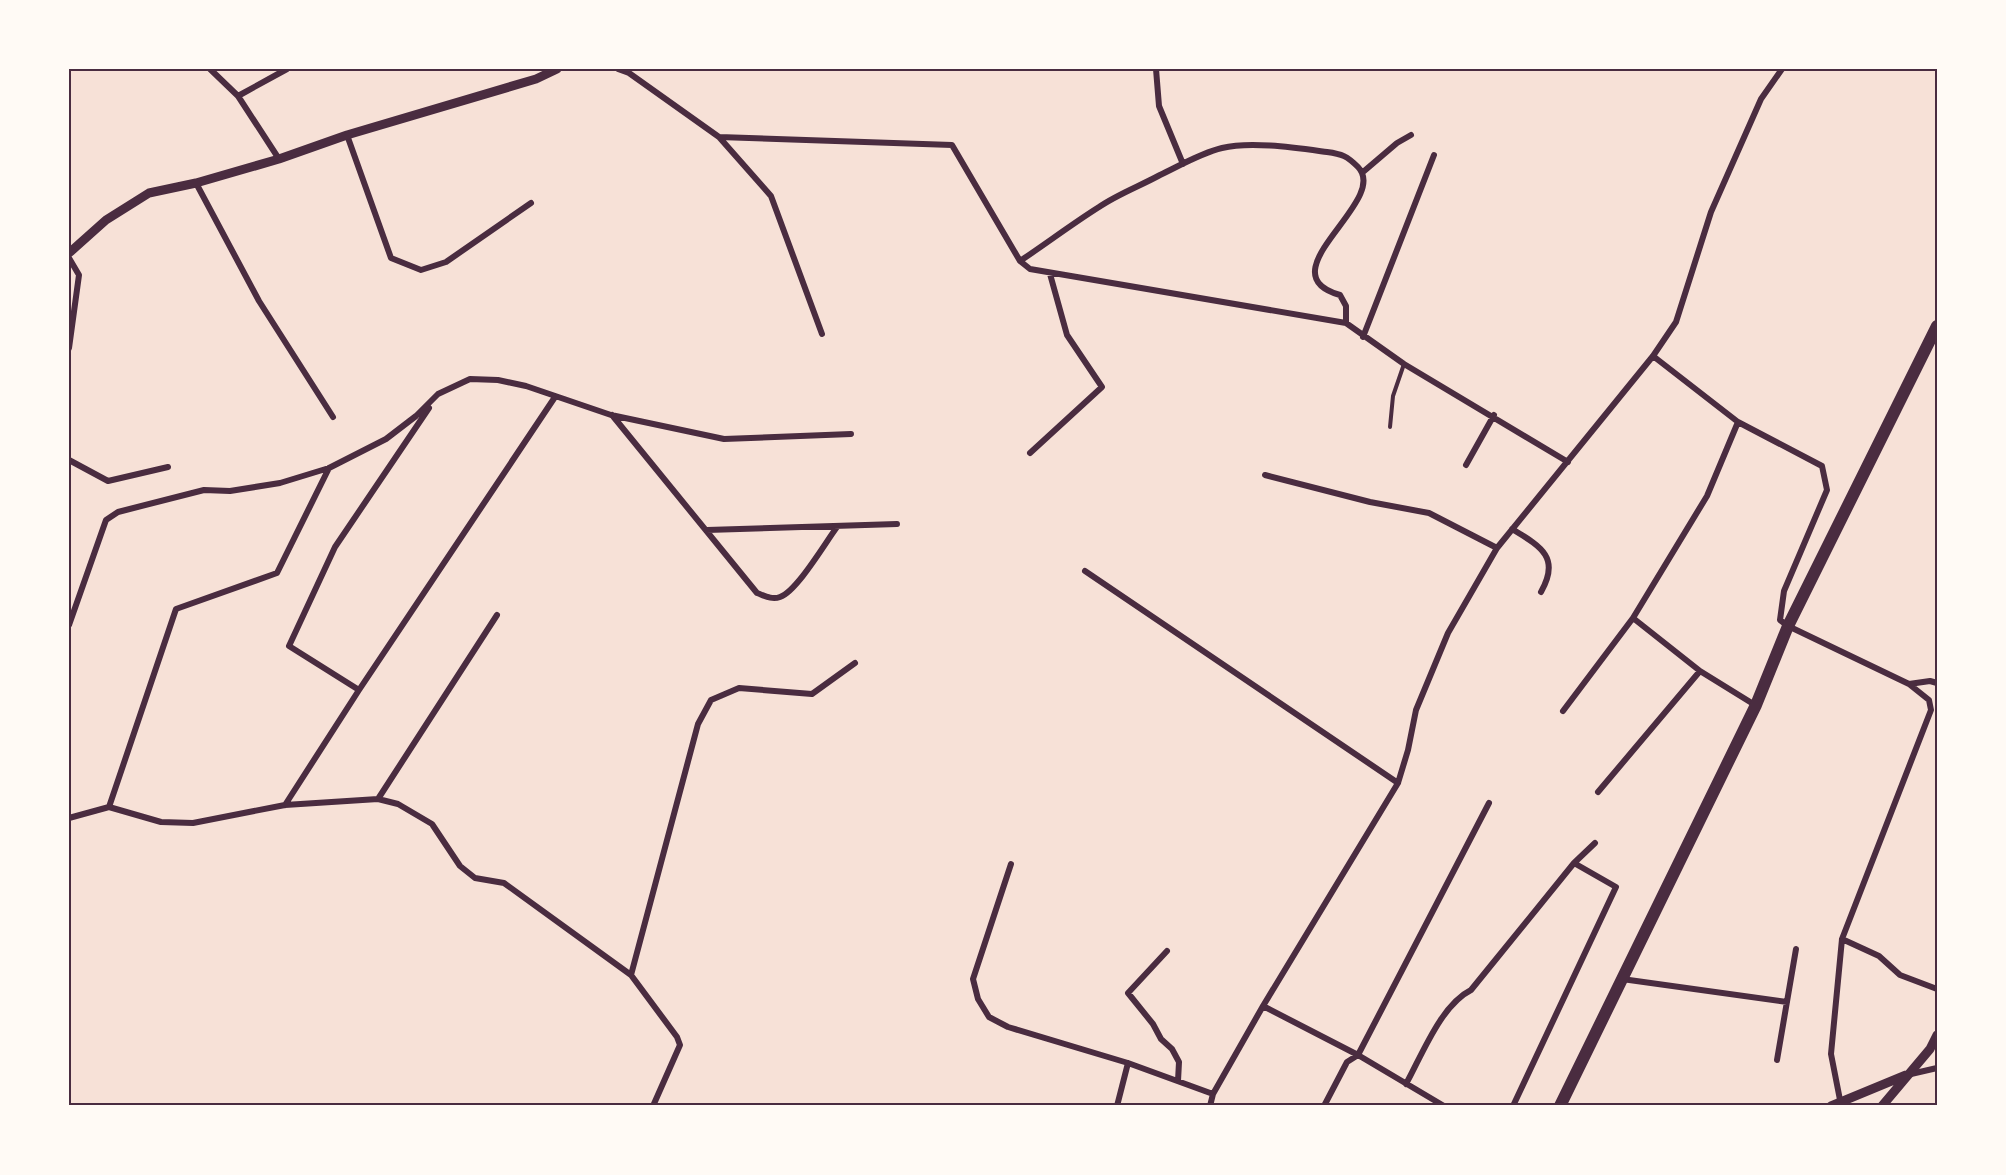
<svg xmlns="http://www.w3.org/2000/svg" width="2006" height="1175" viewBox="0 0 2006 1175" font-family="Roboto,sans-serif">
<rect width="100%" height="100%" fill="#f7e1d7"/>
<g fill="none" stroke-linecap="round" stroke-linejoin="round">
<path stroke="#4a2c40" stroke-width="4" d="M1390 427 1393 396 1404 364"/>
<path stroke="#4a2c40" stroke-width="6" d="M210 69 238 96 279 159
M618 69 629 73 719 137 952 145 1020 261 1030 269 1346 323 1404 364 1568 462
M1156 69 1159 106 1183 164
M238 96 287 69
M347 135 391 258 421 270 446 262 531 203
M719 137 771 196 822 334
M1363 172 1397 143 1411 135
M196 183 259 301 333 417
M69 258 79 275 69 348
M1020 261C1047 243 1072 224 1099 207 1118 194 1140 186 1160 175 1179 166 1201 153 1222 148 1251 141 1297 148 1327 152 1342 154 1347 156 1358 167 1391 201 1263 273 1340 295L1346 306V323
M1363 337 1434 155
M1653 356 1738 422 1822 466 1827 490 1784 591 1780 620 1788 626 1909 684 1930 681 1937 683
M612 415 757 593C765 596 772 600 780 597 797 591 825 543 837 527
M1030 453 1102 387 1067 335 1050 274
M69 460 108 481 168 467
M1466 465 1494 415
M1265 475 1370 502 1429 513 1497 548
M1512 529C1540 546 1561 557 1541 592
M707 530 897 524
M1085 571 1398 783
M1633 618 1700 671 1755 705
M69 625 106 520 118 512 204 490 230 491 280 483 329 468 386 439 416 416 438 394 470 379 498 380 526 386 611 415 724 439 851 434
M359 690 289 646 335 547 429 408
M1563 711 1633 618 1707 496 1738 422
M1598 792 1700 671
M378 799 497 615
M285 805 359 690 555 397
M109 807 176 609 277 573 329 468
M69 818 109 807 161 822 193 823 285 805 378 799 398 804 432 824 460 866 475 878 504 883 631 975 677 1037 680 1045 653 1106
M1011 864 973 979 978 999 989 1017 1008 1027 1128 1063 1213 1094
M1842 939 1879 956 1900 975 1937 989
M1167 951 1128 993 1153 1024 1161 1039 1172 1049 1179 1062 1178 1081
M631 975 698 724 711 700 739 688 812 694 855 663
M1622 979 1787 1002
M1263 1006 1358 1055 1444 1106
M1777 1060 1796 949
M1911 1074 1937 1068
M1406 1084C1422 1055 1441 1005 1471 990L1574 863 1595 843
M1841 1105 1831 1054 1842 939 1931 710 1929 700 1909 684
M1117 1106 1128 1063
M1210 1106 1213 1094 1263 1006 1398 783 1408 750 1416 710 1448 633 1497 548 1653 356 1676 322 1711 212 1761 99 1782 69
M1324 1106 1347 1062 1358 1055 1489 803
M1513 1106 1616 887 1574 863"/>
<path stroke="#4a2c40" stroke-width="9" d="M69 253 106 220 149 193 196 183 279 159 347 135 536 79 557 69
M1831 1106 1906 1075
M1882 1106 1930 1049 1937 1035"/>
<path stroke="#4a2c40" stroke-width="12" d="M1560 1106 1756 705 1788 626 1937 326"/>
</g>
<rect width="2006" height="1175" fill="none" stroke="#fffaf5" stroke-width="141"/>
<rect x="70" y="70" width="1866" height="1034" fill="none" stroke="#4a2c40" stroke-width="2"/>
</svg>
